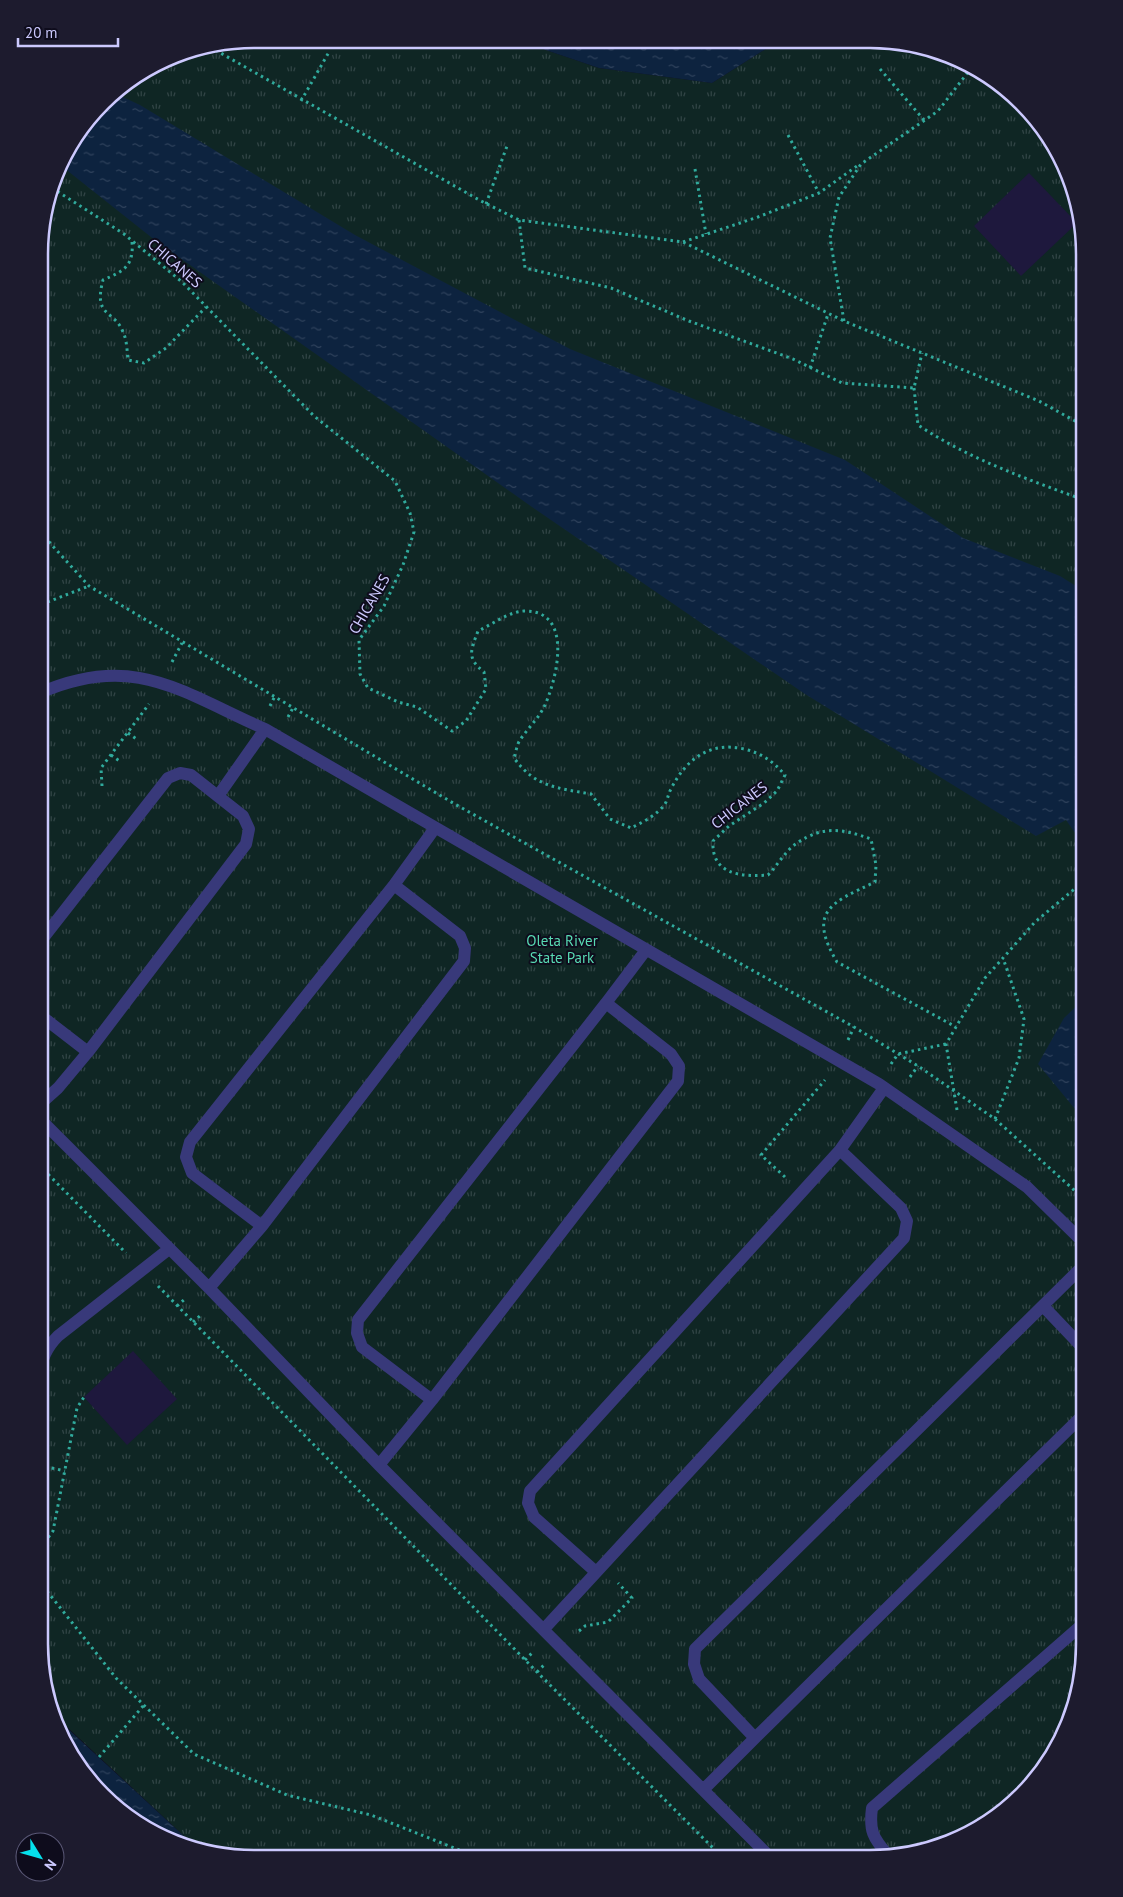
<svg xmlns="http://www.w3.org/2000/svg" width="1123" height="1897" viewBox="0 0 1123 1897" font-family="'PT Sans',sans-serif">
<defs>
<pattern id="grass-tufts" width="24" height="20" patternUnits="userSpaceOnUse" patternTransform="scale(1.25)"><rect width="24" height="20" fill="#0f2624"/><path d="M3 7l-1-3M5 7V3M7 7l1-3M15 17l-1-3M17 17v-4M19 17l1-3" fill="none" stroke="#314445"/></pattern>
<pattern id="water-ripples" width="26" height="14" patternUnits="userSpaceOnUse" patternTransform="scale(1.25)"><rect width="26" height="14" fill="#0d233f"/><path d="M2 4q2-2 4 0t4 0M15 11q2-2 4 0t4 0" fill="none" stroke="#2f425c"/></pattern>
</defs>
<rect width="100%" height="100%" fill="#0e0c1c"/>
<path fill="url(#grass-tufts)" d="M253 39 516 40 599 68 712 83 780 40 898 41 952 55 1001 83 1040 123 1068 171 1084 253V1658L1068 1726 1040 1774 1000 1814 952 1842 870 1858 225 1856 199 1850 66 1726 54 1720 39 1644 41 225 61 158 112 92 171 55Z"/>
<path fill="url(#water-ripples)" d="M516 40H780L712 83 599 68Z
M112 92 140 105 355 235 570 349 845 460 963 538 1060 576 1084 591V846L1066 820 1036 836 805 694 532 507 156 241 59 164 61 158Z
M1084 999V1120L1038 1064 1064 1018Z
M54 1720 65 1726 199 1850C144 1835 98 1800 69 1751 64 1741 56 1731 54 1720Z"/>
<path fill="#1e183d" d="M1029 173 1077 223 1021 276 974 226Z
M133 1351 177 1399 127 1445 84 1397Z"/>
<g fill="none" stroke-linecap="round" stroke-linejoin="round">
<path stroke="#30aa9c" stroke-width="3" stroke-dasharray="2.5 4" stroke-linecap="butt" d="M210 47 481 201 519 220 683 242 844 321 1039 401 1084 426
M880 69 924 120
M301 101 329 52
M788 135 819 193
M695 169 706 234
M52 188 124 234 182 282 314 416 395 481 410 513 414 532 403 565 384 606 359 640 360 674 368 688 398 702 417 707 452 731 466 721 486 689 484 672C466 658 471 650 478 631 493 624 508 612 524 611 574 610 557 678 545 705 539 718 528 728 520 740 517 744 516 752 514 758 535 787 557 788 591 794L610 819 631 828C643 822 657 815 665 804 668 799 668 794 671 789 686 759 710 741 744 749 761 753 773 761 785 775L777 791 764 803 729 826 713 841C711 875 742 877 768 875 777 866 786 850 797 843 824 825 843 829 871 839L876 865 875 882C831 903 807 911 837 962L956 1027
M486 204 507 146
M519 220 525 268 611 288 689 321 793 359 842 383 914 388 922 353
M132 242C134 266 124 271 103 280 93 318 114 309 123 332 127 340 127 351 128 360L144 363 166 348 206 307
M683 242 758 217 819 193 857 166
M844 321 830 238 839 197 861 164 938 111 972 67
M810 368 828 314
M914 388 918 425C969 459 1027 479 1084 500
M40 532 89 586 453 803 854 1027 918 1066 995 1119 1084 1199
M40 612 45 603 89 586
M40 656 43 667
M172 662 182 643
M270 706 275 696
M288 717 294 706
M128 733 138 740
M111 755 121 762
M102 786 101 768 149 704
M848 1040 854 1027
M891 1064 898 1054 946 1044
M910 1077 918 1066
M957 1110 946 1044 956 1027 985 978 1003 958 1035 922 1084 881
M995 1119 1019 1058 1024 1019 1003 958
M39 1165 126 1253
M785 1177 761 1155 825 1080
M158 1286 537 1672 723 1858
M177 1306 186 1298
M193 1322 202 1314
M39 1465 65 1471
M39 1546 44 1543 53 1531 77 1408 84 1397
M39 1581 116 1678 194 1754 287 1795 371 1815 477 1857
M579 1631 585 1626 608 1622 632 1598 618 1583
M525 1660 533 1652
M537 1672 545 1664
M99 1757 144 1705"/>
<path stroke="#38397a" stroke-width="12" d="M40 693C134 652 181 692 265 729L879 1084 1027 1187 1084 1243
M218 796 265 729
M394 885 435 828
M606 1003 646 950
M40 1015 88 1052
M39 1105 58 1088 88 1052 246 844 249 829 243 816 191 775 180 773 168 778 40 942
M39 1118 209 1288 379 1465 771 1858
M840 1150 884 1088
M209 1288 262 1226 464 961 465 948 460 936 394 885 190 1142 186 1157 192 1173 262 1226
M1043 1306 1084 1349
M39 1376C42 1359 46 1348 58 1336L169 1249
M1084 1414 755 1738 699 1679 694 1664 695 1649 1084 1265
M379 1465 432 1400 678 1081 679 1066 671 1054 606 1003 358 1320 357 1333 362 1347 432 1400
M544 1629 904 1238 907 1221 901 1208 840 1150 530 1491 528 1503 534 1517 596 1572
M703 1790 755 1738
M888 1855C873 1838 869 1831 872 1808L1084 1623"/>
</g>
<g text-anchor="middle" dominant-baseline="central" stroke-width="4" stroke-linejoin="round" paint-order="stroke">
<g font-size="15" fill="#ccc9fe" stroke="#0e0c1c">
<text transform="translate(175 263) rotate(41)">CHICANES</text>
<text transform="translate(369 604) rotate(-60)">CHICANES</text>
<text transform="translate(739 805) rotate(-38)">CHICANES</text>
</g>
<g font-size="15" fill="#58dab3" stroke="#0e0c1c">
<text x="562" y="940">Oleta River<tspan x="562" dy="17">State Park</tspan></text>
</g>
</g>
<path d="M0 0H1123V1897H0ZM254 48H870A206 206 0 0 1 1076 254V1644A206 206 0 0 1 870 1850H254A206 206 0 0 1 48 1644V254A206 206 0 0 1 254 48Z" fill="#1d1b2e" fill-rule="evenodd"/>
<path fill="none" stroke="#ccc9fe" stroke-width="2.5" d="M254 48H870A206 206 0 0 1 1076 254V1644A206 206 0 0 1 870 1850H254A206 206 0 0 1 48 1644V254A206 206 0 0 1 254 48Z"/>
<g transform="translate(40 1857) rotate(127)"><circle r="24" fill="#0e0c1c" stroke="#5a5876"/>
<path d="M0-4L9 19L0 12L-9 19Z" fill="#06e1ec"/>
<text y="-8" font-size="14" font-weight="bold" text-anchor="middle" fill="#ccc9fe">N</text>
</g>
<path d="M18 38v8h100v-8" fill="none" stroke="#ccc9fe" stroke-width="2.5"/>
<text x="25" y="38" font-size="15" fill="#ccc9fe" stroke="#0e0c1c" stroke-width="4" paint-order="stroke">20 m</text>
</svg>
